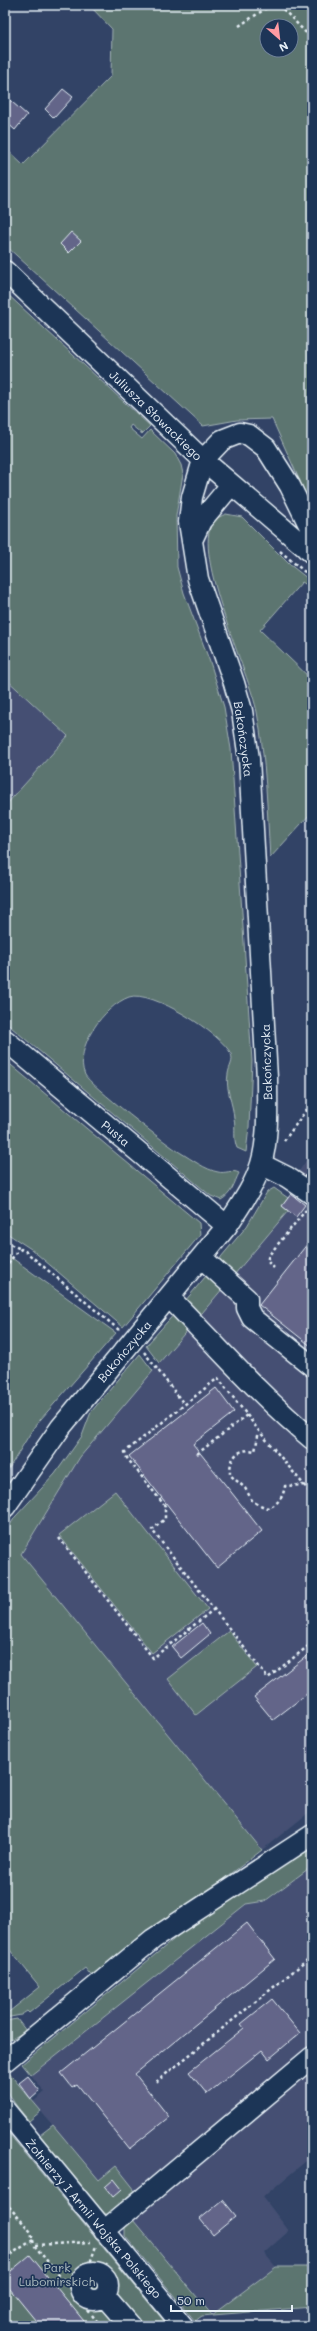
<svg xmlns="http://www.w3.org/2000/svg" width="317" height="2331" viewBox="0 0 317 2331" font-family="Mali,sans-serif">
<rect width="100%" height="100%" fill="#324366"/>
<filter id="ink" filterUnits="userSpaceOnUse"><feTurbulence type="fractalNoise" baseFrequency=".025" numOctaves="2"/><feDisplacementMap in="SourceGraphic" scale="8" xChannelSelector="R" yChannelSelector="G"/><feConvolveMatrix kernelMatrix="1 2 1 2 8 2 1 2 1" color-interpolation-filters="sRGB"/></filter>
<g filter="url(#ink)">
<path fill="#445073" d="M5 678 68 736 5 806Z
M312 1152V1810L262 1850 21 1554 80 1457 288 1211 282 1206 301 1181 295 1177Z
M312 1866V2156L263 2197 289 2231 264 2253 276 2267 213 2315 119 2204 135 2190 116 2166 99 2180 33 2102 45 2092 31 2075 246 1904 266 1901Z"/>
<path fill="#5c7470" stroke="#a2b2b4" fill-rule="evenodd" d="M89 5H312V508L272 419 237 420 203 426 5 245V148L23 165 111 76 112 29ZM267 26H291V50H267Z
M5 292 150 426 142 434 131 425 129 428 142 439 150 430 175 454 181 465 183 474 176 516 177 567 184 593 211 665 224 707 231 749 252 1061 249 1127 246 1152 237 1148C233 1139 236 1128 234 1118 233 1103 225 1089 228 1074 229 1066 234 1062 231 1054 222 1034 151 989 129 997 104 1006 73 1048 85 1075 89 1084 168 1146 181 1153 191 1159 206 1170 218 1172 225 1174 232 1169 239 1173 234 1183 232 1194 221 1200L211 1196 5 1022V806L68 736 5 678Z
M226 514 242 517 289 564 312 582V588L302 582 260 630 312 680V812L270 858C267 809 266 760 257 712 250 675 191 553 213 522 216 518 221 516 226 514Z
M5 1060 199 1223 200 1235 123 1327 31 1249 5 1232Z
M274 1188 288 1198 282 1206 288 1211 234 1275 220 1260 221 1257 247 1226 267 1192Z
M5 1253 116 1333 34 1427 5 1475Z
M206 1276 211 1277 223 1288 197 1319 185 1301Z
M175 1313 190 1327 159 1363 146 1346Z
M140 1354 153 1371 80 1457 21 1554 262 1850 94 1979 85 1968 29 2013 27 2011 21 2015 5 2018V2015L40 1987 5 1944V1533L15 1517 55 1474 82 1436 91 1412Z
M115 1491 208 1609 152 1653 59 1535Z
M229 1631 257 1667 196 1715 168 1679Z
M312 1844V1866L265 1901 246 1904 31 2075 22 2064 212 1908Z
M17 2019 26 2031 8 2041 5 2038V2021Z
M8 2072 41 2111 29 2121C17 2106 5 2095 5 2075Z
M53 2125 99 2180 116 2166 135 2190 119 2204 122 2207 111 2214H105L40 2135Z
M5 2129 168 2326H5Z
M133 2220 212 2315 276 2267H312V2307L213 2315 202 2316 195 2321 125 2236V2225Z"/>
<path fill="#636589" stroke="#e8f1f8" d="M63 89 73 97 54 118 45 109Z
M5 96 27 115 15 130 5 121Z
M71 232 81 241 69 253 60 244Z
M291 1194 305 1205 296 1217 282 1206Z
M312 1238V1347L259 1305Z
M216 1388 234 1412 193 1444 262 1531 217 1568 129 1456Z
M202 1623 210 1634 181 1658 172 1647Z
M312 1652V1690L273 1720 254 1697Z
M247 1923 275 1959 135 2074 169 2117 129 2149 77 2084 72 2087 61 2073Z
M272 1999 300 2033 269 2059 262 2050 207 2094 189 2072 244 2028 241 2024Z
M28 2076 40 2091 31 2099 19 2083Z
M114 2179 122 2189 113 2197 105 2187Z
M223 2200 236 2216 213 2235 200 2219Z
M30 2255 88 2326H40L5 2283V2276Z"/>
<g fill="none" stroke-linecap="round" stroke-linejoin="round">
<g stroke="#e8f1f8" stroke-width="23">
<path id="minor" d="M5 271 203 460 312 553
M193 538 201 521 231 485
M5 1040 227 1226
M261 1164 287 1177 312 1194
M202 1258 247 1299V1308L252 1318 312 1366
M169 1297C216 1345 260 1396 312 1439
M5 1507 61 1427 227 1226C239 1207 254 1187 261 1164 269 1137 267 1106 267 1078L249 759 242 711 234 683 198 579 189 522 192 497 203 460 222 440 240 433 249 435 266 448 290 486 311 529 312 539 307 549
M5 2061 153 1939 312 1835
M5 2110 183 2326
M104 2231 312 2057
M80 2286a14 14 0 1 1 28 0a14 14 0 1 1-28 0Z
M105 2296 131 2326"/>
</g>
<path stroke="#e8f1f8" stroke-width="2.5" stroke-dasharray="3 3" stroke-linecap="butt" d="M279 5 312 39
M239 26 271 5
M280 551 312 578
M284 1141 312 1102
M5 1242 21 1249
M274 1268 267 1261 269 1255 306 1210
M5 1269 15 1254 21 1249 25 1251 119 1330
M144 1352 184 1404
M247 1415 259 1431 255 1451C238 1447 229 1458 230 1475L245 1488 253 1502 267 1508C279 1504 283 1497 285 1486L304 1485 259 1431
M197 1454 247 1415 218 1378 125 1452 127 1458 165 1506V1519L152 1530 268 1678 312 1643
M304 1485 312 1495
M59 1538 153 1658 214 1609
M156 2082 311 1957
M5 2202 31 2232 33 2240 5 2258
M33 2240 34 2245 101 2326
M35 2245 90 2242
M90 2273 89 2266 96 2246"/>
<use href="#minor" stroke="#1d3557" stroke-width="20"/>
</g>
</g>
<g text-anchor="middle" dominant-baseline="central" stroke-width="3.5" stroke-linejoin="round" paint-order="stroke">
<g font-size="12" fill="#e8f1f8" stroke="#1d3557">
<text transform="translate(156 415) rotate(44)">Juliusza Słowackiego</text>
<text transform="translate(244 739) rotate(82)">Bakończycka</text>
<text transform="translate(266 1062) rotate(-92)">Bakończycka</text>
<text transform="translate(116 1133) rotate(40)">Pusta</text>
<text transform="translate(124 1351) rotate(-50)">Bakończycka</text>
<text transform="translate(94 2218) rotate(50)">Żołnierzy I Armii Wojska Polskiego</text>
</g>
<g font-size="12" fill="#b0bfc2" stroke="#1d3557">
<text x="57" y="2267">Park<tspan x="57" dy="14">Lubomirskich</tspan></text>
</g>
</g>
<rect width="317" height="2331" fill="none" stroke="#1d3557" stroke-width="20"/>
<rect x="10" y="10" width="297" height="2311" fill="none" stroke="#e8f1f8" stroke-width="1.5" filter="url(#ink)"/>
<g transform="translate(279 38) rotate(152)"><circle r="19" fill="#1d3557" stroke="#6e8097"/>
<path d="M0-3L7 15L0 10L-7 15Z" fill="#ff9aa2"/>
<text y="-6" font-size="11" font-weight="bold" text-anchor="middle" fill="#e8f1f8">N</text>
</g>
<path d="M171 2305v6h121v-6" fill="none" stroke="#e8f1f8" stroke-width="2"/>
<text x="177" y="2305" font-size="12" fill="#e8f1f8" stroke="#1d3557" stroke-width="3" paint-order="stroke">50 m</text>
</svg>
